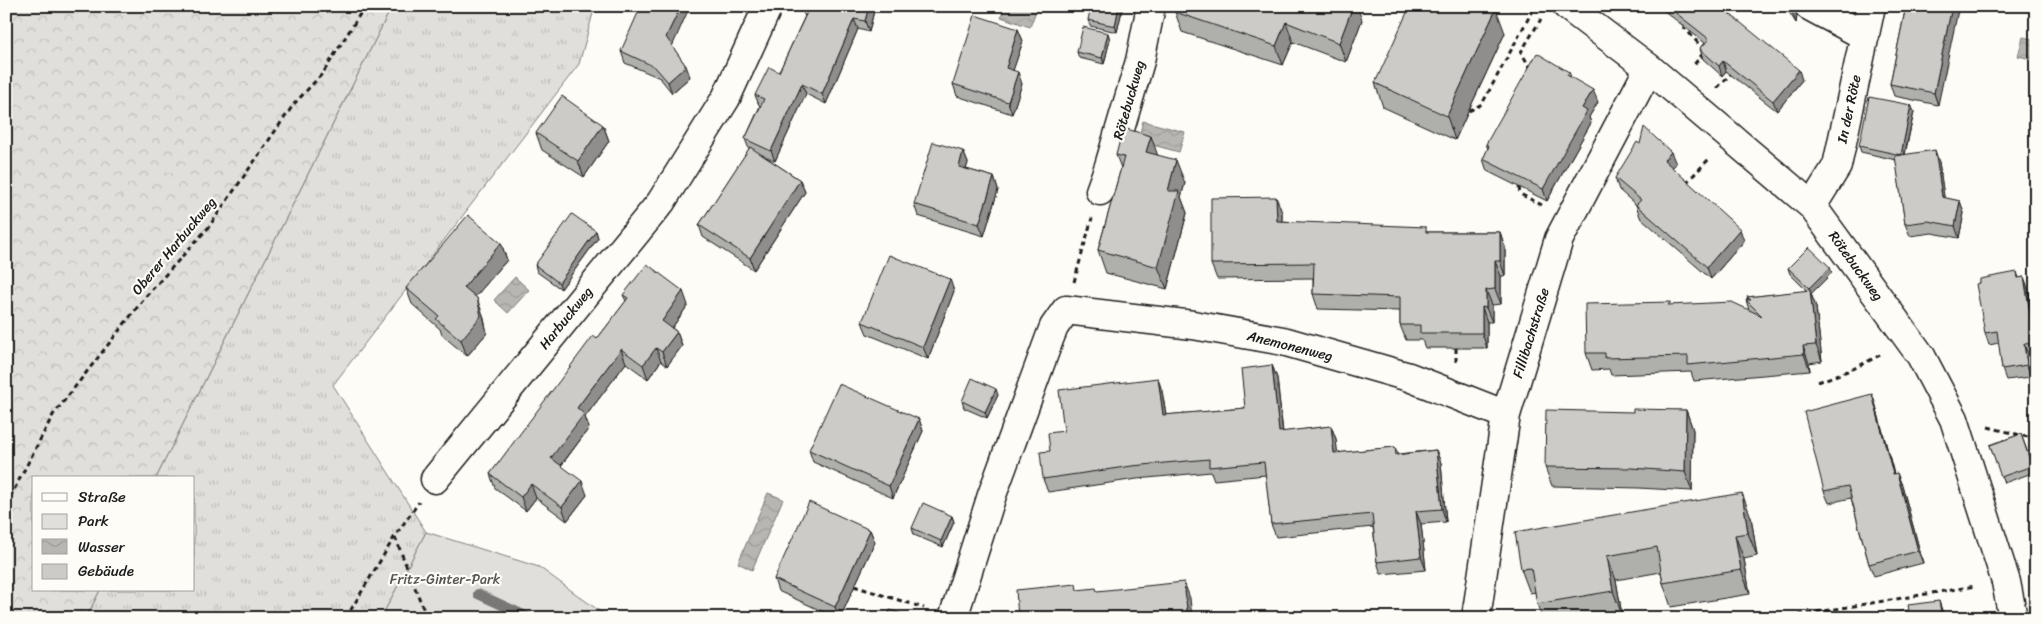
<svg xmlns="http://www.w3.org/2000/svg" width="2042" height="624" viewBox="0 0 2042 624" font-family="Sriracha,sans-serif">
<defs>
<pattern id="grass-tufts" width="24" height="20" patternUnits="userSpaceOnUse" patternTransform="scale(1.25)"><rect width="24" height="20" fill="#e0dfdb"/><path d="M3 7l-1-3M5 7V3M7 7l1-3M15 17l-1-3M17 17v-4M19 17l1-3" fill="none" stroke="#c0bfbb"/></pattern>
<pattern id="forest-crowns" width="20" height="18" patternUnits="userSpaceOnUse" patternTransform="scale(1.25)"><rect width="20" height="18" fill="#e0dfdb"/><path d="M2 6a3 3 0 1 1 6 0M12 15a3 3 0 1 1 6 0" fill="none" stroke="#c0bfbb"/></pattern>
<pattern id="water-waves" width="16" height="10" patternUnits="userSpaceOnUse" patternTransform="scale(1.25)"><rect width="16" height="10" fill="#b7b6b2"/><path d="M0 5q4-4 8 0t8 0" fill="none" stroke="#9d9c98"/></pattern>
</defs>
<rect width="100%" height="100%" fill="#fdfcf7"/>
<filter id="ink" filterUnits="userSpaceOnUse"><feTurbulence type="fractalNoise" baseFrequency=".02" numOctaves="2"/><feDisplacementMap in="SourceGraphic" scale="10" xChannelSelector="R" yChannelSelector="G"/><feConvolveMatrix kernelMatrix="1 2 1 2 8 2 1 2 1" color-interpolation-filters="sRGB"/></filter>
<g filter="url(#ink)">
<path fill="url(#grass-tufts)" stroke="#7e7e7c" d="M392 6H595L579 64 333 385 426 532 381 618H86L100 590H194V478H156Z"/>
<path fill="url(#forest-crowns)" stroke="#7e7e7c" d="M6 6H392L156 478H34V590H100L86 618H6Z"/>
<path fill="#e0dfdb" stroke="#7e7e7c" d="M426 532 539 567 609 618H381Z"/>
<path fill="url(#water-waves)" stroke="#797876" d="M1005 6H1032L1037 8 1030 27 1001 17Z
M2023 37 2036 40V60L2018 56Z
M1143 121 1185 132 1179 152 1138 141Z
M515 277 529 290 508 313 494 300Z
M768 493 783 499 752 570 738 563Z"/>
<g fill="none" stroke-linecap="round" stroke-linejoin="round">
<path stroke="#797876" stroke-width="10" d="M478 594 530 618"/>
<g stroke="#1c1c1c" stroke-width="31">
<path id="minor" d="M1567 6 1649 68 1812 206 1921 356 1954 419 2006 582 2013 618
M1809 6 1865 36
M1100 191 1109 166 1140 61 1151 6
M1812 206 1837 166 1871 6
M435 479 661 202 726 98 768 6
M953 618 992 495 1050 337 1054 327 1066 310 1193 325 1283 341 1409 377 1506 415
M1476 618 1506 415 1559 239 1649 68"/>
</g>
<path stroke="#1c1c1c" stroke-width="3" stroke-dasharray="5 4" stroke-linecap="butt" d="M1683 26 1705 51 1692 67
M6 43 10 6
M1531 69 1521 52 1541 19
M1717 88 1732 73
M1469 111 1482 104 1535 6
M1686 183 1709 159
M1519 187 1520 194 1542 205
M1074 282 1092 218
M1456 348V363
M1818 382 1853 369 1882 354
M1988 427 2036 439
M6 505 53 415 147 295 208 228 294 104 323 73 365 6
M395 537 427 618
M854 586 924 608
M346 618 395 536 419 502
M1781 618 1975 586"/>
<use href="#minor" stroke="#fdfcf7" stroke-width="28"/>
</g>
<path fill="#afafac" stroke="#1c1c1c" d="M801 6H875L869 32 858 29 826 104 806 94 775 161 762 155 800 180 805 192 754 270 703 237 699 225 749 149 745 139 760 106 759 105 755 95 779 72 805 16 804 15Z
M1123 6 1117 32 1090 26 1088 20Z
M1658 6H1720L1802 80 1777 111 1726 71 1722 76 1703 59 1700 49 1705 43Z
M1785 6H1794L1797 16 1796 23Z
M1906 6 1938 105 1894 96 1890 84Z
M1175 12 1362 20 1346 62 1293 42 1283 65 1182 32Z
M1018 29 1023 41 1013 70 1022 84 1012 114 957 96 953 84Z
M1505 33 1455 140 1383 107 1375 83Z
M1110 39 1104 64 1079 58 1077 52Z
M672 46 686 66 690 77 672 93 660 78 625 63 621 51Z
M1569 72 1571 77 1598 102 1589 117 1591 123 1547 201 1487 171 1483 159 1488 149 1486 144Z
M1911 105 1914 112 1905 155 1939 162 1944 198 1960 201 1964 213 1959 238 1932 233 1910 236 1905 224 1896 160 1861 152 1859 146Z
M603 125 609 141 584 177 542 150 536 133Z
M963 151 968 163 966 169 994 177 998 190 984 236 918 216 914 204Z
M1116 155H1158L1185 183 1181 197 1187 213 1167 289 1106 273 1098 250 1121 168Z
M1676 164 1672 168 1744 241 1711 279 1640 217 1636 205 1619 190 1615 178Z
M1282 212V221L1428 232H1500L1505 247V276H1501V304L1492 305V322H1487V348H1425L1422 340H1406L1400 325V311L1318 309 1313 294V278L1217 279 1211 264Z
M596 231 598 238 561 289 537 272 535 265Z
M501 243 507 260 475 297 483 315 487 333 467 356 442 335 440 329 412 304 406 288Z
M1788 268 1832 273 1811 294 1816 307 1822 361 1809 363 1810 371 1694 381 1691 372 1611 375 1609 369 1592 370 1586 353 1672 305 1749 310 1746 300H1748L1747 297 1807 291 1790 274Z
M2017 272 2019 278 2024 277 2028 288 2036 334V355L2029 356 2031 377 2006 380 2002 369 1999 343 1989 345 1985 333Z
M954 291 928 359 867 334 862 322Z
M623 295 688 305 672 328 677 332 682 346 667 366 661 361 648 379 626 363 585 417 589 428 561 466 587 495 567 521 536 498 526 511 495 488 490 474 597 339 626 301Z
M1272 365 1277 378 1283 432 1331 426 1336 439 1337 453 1395 447 1398 454 1436 450 1441 463 1446 522 1421 524 1426 570 1381 574 1377 562 1373 527 1276 537 1271 524 1266 475 1214 480 1211 472 1137 479 1048 492 1043 479 1050 451 1162 391 1166 415 1245 408Z
M1872 394 1876 406 1894 474 1902 485 1923 563 1874 576 1869 564 1851 498 1829 503 1824 491Z
M998 395 987 418 964 408 962 401Z
M1686 410 1693 430 1692 491 1639 488 1552 486 1545 467 1633 412Z
M919 419 923 431 893 498 813 462 809 450Z
M2021 434 2035 472 2004 483 1990 445Z
M952 516 954 522 943 547 914 535 912 528Z
M1751 517 1757 556 1744 559 1750 594 1671 607 1663 583 1661 572 1616 580 1622 615 1605 618H1542L1537 604 1535 592 1530 593 1521 569Z
M870 530 875 542 840 618H837L778 591 774 579Z"/>
<path fill="#8f8e8c" stroke="#1c1c1c" d="M681 6H690L671 49 666 37Z
M869 6H875L869 32 865 21Z
M1119 6H1123L1117 32 1115 26Z
M1353 6H1357L1362 20 1346 62 1339 43Z
M1793 6 1797 16 1796 23 1792 12Z
M1952 6H1959L1938 105 1934 93Z
M1496 9 1505 33 1455 140 1447 116Z
M854 19 858 29 826 104 822 94Z
M1286 22 1293 42 1283 65 1276 46Z
M1018 29 1023 41 1010 80 1006 68Z
M1108 33 1110 39 1104 64 1102 58Z
M1723 61 1726 71 1722 76 1719 66Z
M686 66 690 77 672 93 668 82Z
M1799 70 1802 80 1777 111 1773 101Z
M1018 72 1022 84 1012 114 1008 102Z
M802 84 806 94 775 161 771 151Z
M1593 90 1598 102 1589 117 1591 123 1547 201 1543 189 1582 108Z
M1911 105 1914 112 1903 161 1901 155Z
M603 125 609 141 584 177 578 161Z
M1151 136 1159 159 1146 152Z
M1935 150 1939 162 1946 209 1942 197Z
M963 151 968 163 963 179 959 167Z
M1671 152 1676 164 1668 172 1664 160Z
M1176 160 1185 183 1181 197 1187 213 1167 289 1158 267 1168 191Z
M994 177 998 190 984 236 979 224Z
M800 180 805 192 754 270 750 258Z
M1276 197 1282 212V236L1277 221Z
M1960 201 1964 213 1959 238 1955 226Z
M1740 229 1744 241 1711 279 1707 267Z
M596 231 598 238 561 289 559 283Z
M1500 232 1505 247V276L1500 261Z
M501 243 507 260 470 303 464 287Z
M1495 261 1501 276V304L1495 289Z
M1830 267 1832 273 1811 294 1816 307 1822 361 1816 345 1810 291 1809 288Z
M2024 277 2028 288 2036 334V345Z
M950 279 954 291 928 359 923 347Z
M1486 290 1492 305V322L1486 308Z
M683 291 688 305 667 335 662 321Z
M477 298 483 315 487 333 467 356 461 340Z
M1482 307 1487 322V348L1482 333Z
M677 332 682 346 667 366 662 352Z
M2024 344 2029 356 2031 377 2027 365Z
M1803 346 1809 363 1810 371 1804 354Z
M656 348 661 361 648 379 643 365Z
M621 349 626 363 585 417 589 428 556 472 551 458 577 408Z
M1272 365 1277 378 1284 445 1279 432Z
M1158 378 1162 391 1168 428 1163 415Z
M996 389 998 395 987 418 985 412Z
M1872 394 1876 406 1897 486 1893 474Z
M1686 410 1693 430 1692 491 1685 472Z
M919 419 923 431 893 498 889 486Z
M1331 426 1336 439 1339 466 1334 453Z
M1436 450 1441 463 1446 522 1442 509Z
M1897 473 1902 485 1923 563 1918 551Z
M582 481 587 495 567 521 562 507Z
M531 484 536 498 526 511 521 497Z
M1742 493 1751 517 1757 556 1748 533Z
M1416 511 1421 524 1426 570 1421 557Z
M952 516 954 522 943 547 941 541Z
M870 530 875 542 840 618H839L835 607Z
M1735 535 1744 559 1750 594 1741 570Z
M1607 556 1616 580 1622 615 1613 591Z
M1184 582 1190 598 1192 618H1188Z
M1939 601 1943 613 1944 618H1942Z"/>
<path fill="#cccbc8" stroke="#1c1c1c" d="M641 6H681L666 37 686 66 668 82 655 67 621 51Z
M804 6H869L865 21 854 19 822 94 802 84 771 151 745 139 764 99 755 95 769 67 779 72 809 8Z
M1091 6H1119L1115 26 1088 20Z
M1177 6H1353L1339 43 1286 22 1276 46 1175 12Z
M1410 6H1491L1496 9 1447 116 1375 83Z
M1667 6H1720L1799 70 1773 101 1723 61 1719 66 1700 49 1709 39Z
M1788 6H1793L1792 12Z
M1906 6H1952L1934 93 1890 84Z
M975 15 1018 29 1006 68 1018 72 1008 102 953 84Z
M1083 27 1108 33 1102 58 1077 52Z
M1537 53 1569 72 1567 75 1593 90 1582 108 1587 111 1543 189 1483 159 1489 146 1486 144Z
M562 96 603 125 578 161 536 133Z
M1869 97 1911 105 1901 155 1859 146Z
M1644 127 1671 152 1664 160 1740 229 1707 267 1636 205 1641 200 1615 178 1637 142 1640 144Z
M1123 128 1151 136 1146 152 1176 160 1168 191H1179L1158 267 1098 250 1124 157 1116 155Z
M933 142 963 151 959 167 994 177 979 224 914 204Z
M750 147 800 180 750 258 699 225Z
M1935 150 1942 197 1960 201 1955 226 1928 221 1905 224 1895 156Z
M1276 197 1277 221 1426 227V232H1500V261H1495V289L1486 290V308L1482 307V333H1420V325H1400V297L1313 294 1314 263 1211 264V198Z
M572 214 596 231 559 283 535 265Z
M468 215 501 243 464 287 477 298 481 316 461 340 436 319 439 316 406 288Z
M1809 247 1830 267 1809 288 1788 268Z
M889 255 950 279 923 347 862 322Z
M647 264 683 291 662 321 677 332 662 352 656 348 643 365 621 349 577 408 584 414 551 458 582 481 562 507 531 484 521 497 490 474 593 336 597 339 628 298 623 295Z
M2017 272 2018 278 2024 277 2035 343 2024 344 2027 365 2002 369 1997 331 1985 333 1976 284 1980 283V279Z
M1810 290 1816 345 1803 346 1804 354 1688 365V356L1605 358V353H1586L1585 304 1671 302 1668 305 1732 302 1762 316 1746 300H1751L1747 297Z
M1272 365 1279 432 1331 426 1334 453 1395 447 1396 455 1436 450 1442 509 1416 511 1421 557 1377 562 1372 514 1271 524 1264 462 1209 467V459L1132 466 1043 479 1040 452 1050 451 1048 433 1064 431 1059 390 1158 378 1163 415 1245 408 1241 369Z
M972 378 996 389 985 412 962 401Z
M839 384 919 419 889 486 809 450Z
M1872 394 1893 474 1897 473 1918 551 1869 564 1848 486 1824 491 1804 412Z
M1633 409 1686 410 1685 472 1632 468 1545 467 1546 410 1633 412Z
M2021 434 2032 466 2001 477 1990 445Z
M1742 493 1748 533 1735 535 1741 570 1663 583 1657 547 1607 556 1613 591 1537 604 1531 568 1521 569 1515 532Z
M809 502 870 530 835 607 774 579Z
M923 503 952 516 941 541 912 528Z
M1184 582 1188 618H1018L1016 590 1076 584 1077 590 1096 588 1097 591Z
M1939 601 1942 618H1890L1889 613 1909 610 1908 605Z
M890 610 913 618H888Z"/>
</g>
<g text-anchor="middle" dominant-baseline="central" stroke-width="4.5" stroke-linejoin="round" paint-order="stroke">
<g font-size="14" fill="#1c1c1c" stroke="#fdfcf7">
<text transform="translate(1129 100) rotate(-74)">Rötebuckweg</text>
<text transform="translate(1849 109) rotate(-78)">In der Röte</text>
<text transform="translate(174 246) rotate(-50)">Oberer Harbuckweg</text>
<text transform="translate(1856 266) rotate(54)">Rötebuckweg</text>
<text transform="translate(566 318) rotate(-51)">Harbuckweg</text>
<text transform="translate(1531 333) rotate(-73)">Fillibachstraße</text>
<text transform="translate(1290 346) rotate(14)">Anemonenweg</text>
</g>
<g font-size="14" fill="#575655" stroke="#fdfcf7">
<text x="445" y="579">Fritz-Ginter-Park</text>
</g>
</g>
<rect width="2042" height="624" fill="none" stroke="#fdfcf7" stroke-width="25"/>
<rect x="12" y="12" width="2017" height="599" fill="none" stroke="#1c1c1c" stroke-width="2" filter="url(#ink)"/>
<rect x="32" y="476" width="162" height="115" fill="#fdfcf7" stroke="#a3a29f"/>
<rect x="42" y="493" width="25" height="8" fill="#fdfcf7" stroke="#a3a29f"/>
<text x="78" y="502" font-size="15" fill="#1c1c1c">Straße</text>
<rect x="42" y="514" width="25" height="15" fill="#e0dfdb" stroke="#a3a29f"/>
<text x="78" y="526" font-size="15" fill="#1c1c1c">Park</text>
<rect x="42" y="539" width="25" height="15" fill="url(#water-waves)" stroke="#a3a29f"/>
<text x="78" y="552" font-size="15" fill="#1c1c1c">Wasser</text>
<rect x="42" y="564" width="25" height="15" fill="#cccbc8" stroke="#a3a29f"/>
<text x="78" y="576" font-size="15" fill="#1c1c1c">Gebäude</text>
</svg>
